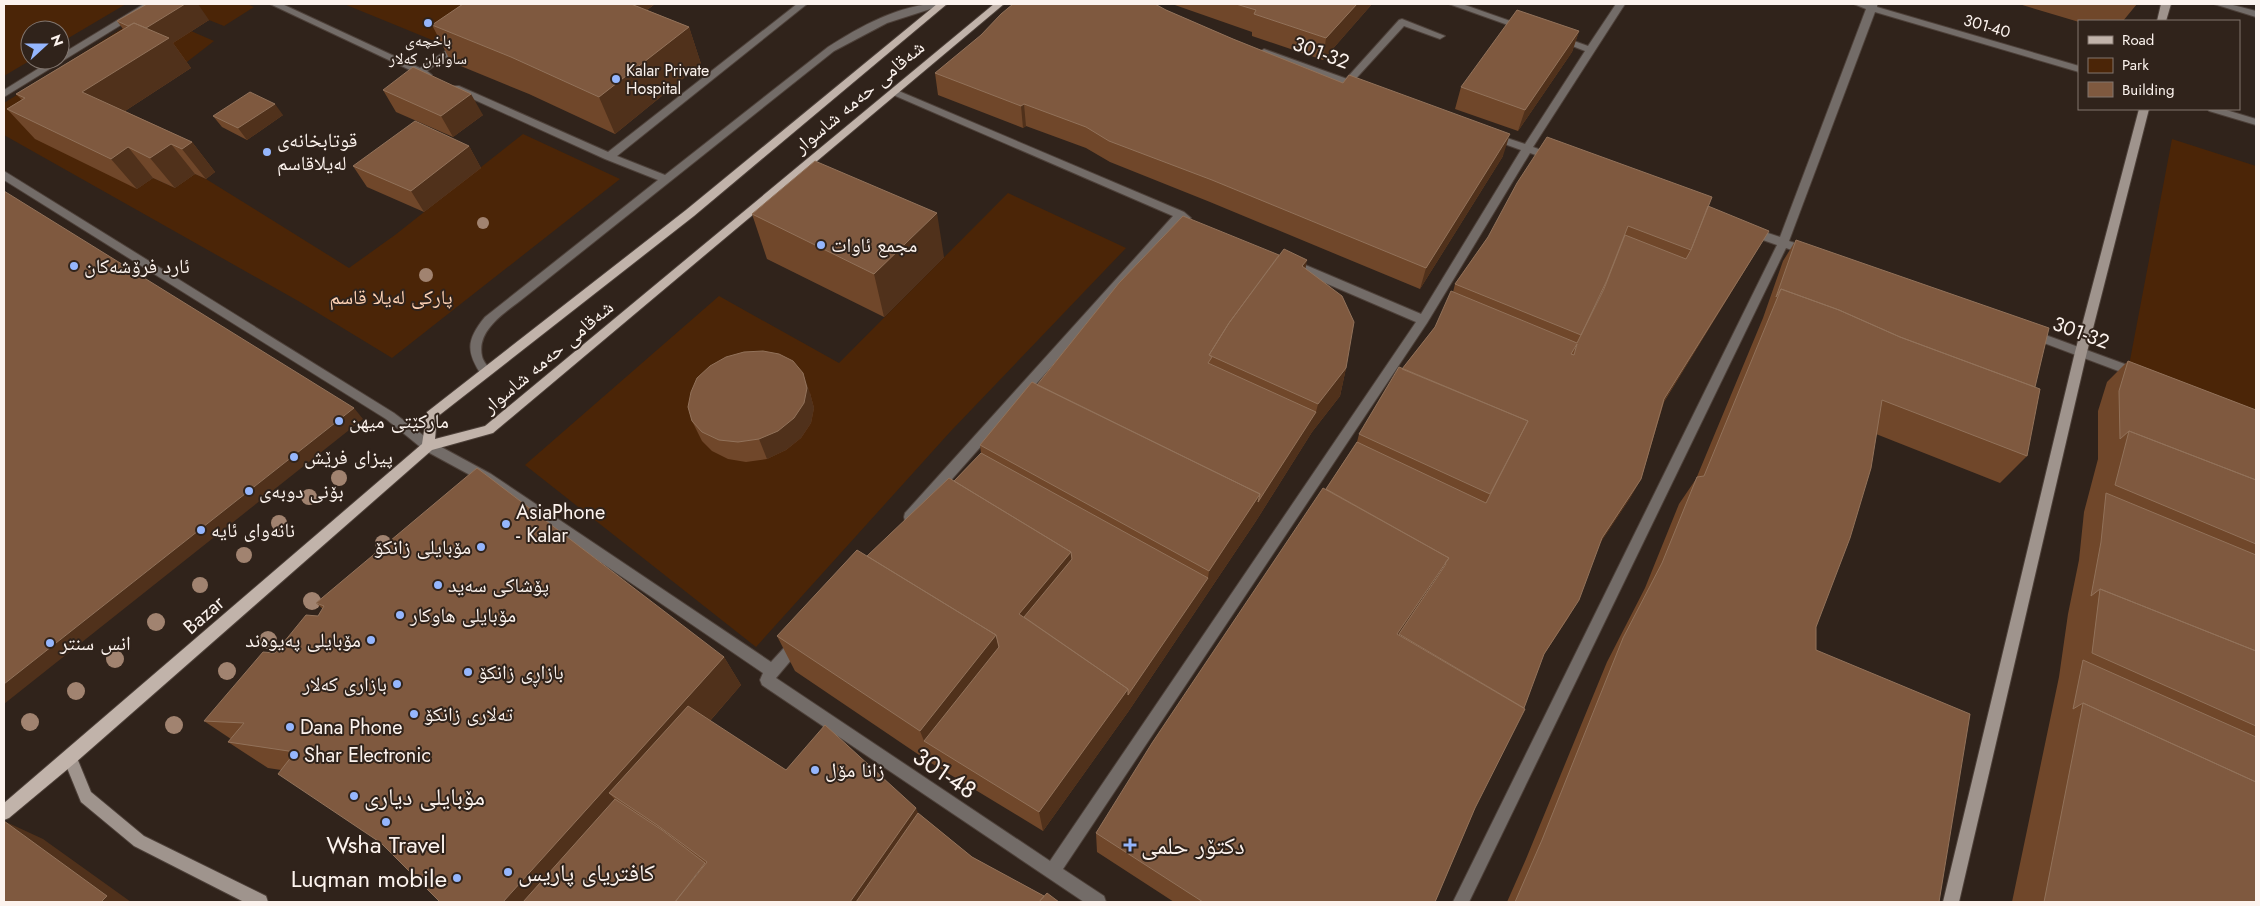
<svg xmlns="http://www.w3.org/2000/svg" width="2260" height="906" viewBox="0 0 2260 906" font-family="Jost,'Noto Naskh Arabic',sans-serif">
<rect width="100%" height="100%" fill="#30231b"/>
<path fill="#4b2507" d="M4 4H126L60 43V30H30L31 60 4 76Z
M161 4H247L254 7 224 26 209 20 191 31 214 41 183 65 43 124 137 189 153 178 175 188 195 174 206 179 349 268 395 235 523 134 620 179 392 358 300 302 4 135V103Z
M344 4H495L437 42Z
M2172 139 2256 166V425L2127 376Z
M1008 193 1126 248 950 432 756 647 525 465 719 296 839 363Z"/>
<g fill="none" stroke-linecap="round" stroke-linejoin="round">
<g stroke="#4d4039" stroke-width="2">
<path id="lane" d="M1402 19 1445 36 1440 39 1404 26 1350 85H1344V81L1399 20Z"/>
</g>
<g stroke="#4d4039" stroke-width="2">
<path id="street" d="M144 4H155L4 97V90L52 60H60V55Z
M270 4H282L420 68 457 43 460 42 465 45 427 71 432 75 427 78Z
M797 4H807L617 156 665 175 828 47C861 26 905 1 946 4L887 23 834 51 525 297C508 311 476 329 482 356 483 362 489 367 492 373L486 378 482 376C466 352 466 340 485 317L658 180 605 159 453 90V86H459L608 152Z
M1449 4H1462L1530 28 1525 31 1522 30Z
M1616 4H1625L1533 147 1557 156V160L1553 161 1530 153 1427 323 1063 869 1104 896 1106 902H1084L762 685 760 680 763 673 483 482 424 450 386 419 4 180V171L394 413 432 442 491 474 771 662 793 638 798 636 803 638 805 642 803 646 776 678 1050 861 1416 322 1288 267 1286 264 1288 261H1296L1421 314 1521 150 1488 138 1487 136 1492 133 1525 144 1585 51 1555 39 1560 36 1588 46Z
M1854 4H1877V7L2079 66V72L1875 12 1789 241 1810 248 1811 251 1806 255 1786 248 1469 902H1453L1777 245 1746 234 1745 231 1750 227 1780 237 1866 9Z
M2214 4H2229L2256 11V17Z
M1264 49 1364 85 1366 87 1361 90 1358 89 1261 54 1259 52Z
M894 89 1184 212 1191 218 1186 222 1181 220 915 521 910 522 905 521 904 517 905 513 1173 216 891 94 889 92Z
M2208 109H2223L2256 119V125L2209 111Z
M2032 330 2141 370 2143 373 2137 378 2028 337 2026 334 2028 331Z"/>
</g>
<g stroke="#4d4039" stroke-width="2">
<path id="secondary" d="M2161 4H2171L2166 21H2157Z
M2139 109H2149L2087 352 1959 902H1943L2075 352Z
M70 751 75 753 91 792 144 836 266 896 268 902H244L134 846 81 802 63 758 65 753Z"/>
</g>
<g stroke="#4d4039" stroke-width="2">
<path id="primary" d="M937 4H947L694 216 437 417 435 439 485 426 994 4H1004L493 433 432 450 75 763 9 818 4 820V803L422 444 427 412 686 210Z"/>
</g>
<use href="#lane" fill="#736c68" fill-rule="evenodd"/>
<use href="#street" fill="#736c68" fill-rule="evenodd"/>
<use href="#secondary" fill="#9f948d" fill-rule="evenodd"/>
<use href="#primary" fill="#c1b3aa" fill-rule="evenodd"/>
</g>
<g fill="#a18370">
<circle cx="483" cy="223" r="6"/>
<circle cx="426" cy="275" r="7"/>
<circle cx="339" cy="478" r="8"/>
<circle cx="309" cy="497" r="8"/>
<circle cx="279" cy="523" r="8"/>
<circle cx="383" cy="543" r="8"/>
<circle cx="244" cy="555" r="8"/>
<circle cx="200" cy="585" r="8"/>
<circle cx="312" cy="601" r="9"/>
<circle cx="156" cy="622" r="9"/>
<circle cx="268" cy="640" r="9"/>
<circle cx="115" cy="659" r="9"/>
<circle cx="227" cy="671" r="9"/>
<circle cx="76" cy="691" r="9"/>
<circle cx="30" cy="722" r="9"/>
<circle cx="174" cy="725" r="9"/>
</g>
<path fill="#70472a" fill-rule="evenodd" d="M463 4H655L647 10 689 27 701 64 615 134 529 94 451 62 432 25Z
M1172 4H1372L1323 60 1252 36V32Z
M2019 4H2137L2123 21 2079 22Z
M1166 10 1503 156 1420 289 1210 202 1110 162 1086 148 1026 126 1023 128 938 95 935 73Z
M209 20 173 43 191 68 125 111 192 142 215 172 206 179 195 174 175 188 153 178 137 189 35 139 7 109 22 100 16 94 123 29 117 21Z
M1579 31 1572 52 1518 131 1455 109 1461 87Z
M383 90 483 115 453 137 396 112Z
M283 115 247 140 222 127 213 116Z
M469 146 481 168 424 212 367 187 353 166Z
M1708 206 1756 252 1664 402 1641 479 1630 498 1600 543 1568 618 1542 657 1475 808 1435 902H1174L1097 852 1096 833 1357 442 1359 434 1402 369 1435 327 1453 292 1455 284 1488 237ZM1602 291 1598 302 1585 328Z
M752 214 944 257 884 317 767 259Z
M1796 240 2035 387 2027 456 2000 483 1876 434 1816 627V650L1939 902H1507L1526 859 1607 662 1645 588 1679 504 1696 479 1763 318 1783 261Z
M1305 268 1346 368 1340 396 1312 432 1256 521 1128 712 1043 831 931 763 795 671 777 636 867 556 954 481 981 453 980 445 1037 385Z
M2128 361 2256 410V902H2012L2059 677 2068 614 2079 560 2084 512 2098 459V411L2107 382Z
M810 393 814 408 811 423 801 438 786 450 767 459 746 462 728 459 712 451 702 441 692 421Z
M316 603 724 657 741 685 710 721 786 770 918 813 972 857 1044 896 1059 902 381 843 281 770 268 768 228 742 231 739 204 721 275 653 318 616 323 609Z"/>
<path fill="#50311b" d="M185 4H198L209 20 173 43 191 68 108 122 82 92 140 31Z
M617 4H655L620 29Z
M1357 4H1372L1323 60 1326 38Z
M689 27 701 64 615 134 599 97Z
M1579 31 1572 52 1518 131 1525 110Z
M471 94 483 115 453 137 441 116Z
M275 104 283 115 247 140 238 128Z
M1024 104 1026 126 1023 128 1021 106Z
M1510 134 1503 156 1420 289 1426 268Z
M192 142 215 172 206 179 182 149Z
M171 144 195 174 175 188 150 158Z
M469 146 481 168 424 212 411 191Z
M128 147 153 178 137 189 111 159Z
M937 213 944 257 884 317 874 274Z
M1769 231 1756 252 1653 419 1664 399Z
M1307 260 1302 289V266Z
M1346 368 1340 396 1312 432 1256 521 1128 712 1043 831 1039 812 1208 578 1209 571 1260 494 1316 412 1318 404Z
M803 373 810 393 814 408 811 423 801 438 786 450 767 459 759 439Z
M354 408 363 419 4 704V684Z
M1641 479 1630 498 1591 557 1602 538Z
M1071 552 1073 578 1031 629 1019 614Z
M1449 558 1439 583 1398 643 1397 634Z
M1579 600 1568 618 1533 671 1544 654Z
M996 635 1003 670 924 741 920 731Z
M724 657 741 685 633 809 609 793 628 814 551 902H503Z
M916 808 924 827 872 902H850Z
M4 821 43 839 131 902H101Z"/>
<path fill="#7f593f" stroke="#92725a" fill-rule="evenodd" d="M147 4H185L146 28 134 23 128 26 117 21Z
M463 4H631L689 27 599 97 511 57 432 25Z
M1013 4H1155L1166 10 1233 39 1343 83 1349 75 1510 134 1426 268 1212 180 1109 141 1086 127 1024 104 1021 106 935 73 981 35 1001 14Z
M1236 4H1357L1326 38 1254 14 1256 10Z
M1517 10 1579 31 1525 110 1461 87Z
M134 23 169 38 82 92 192 142 182 149 171 144 150 158 128 147 111 159 7 109 25 98 16 94Z
M413 67 471 94 441 116 383 90Z
M250 92 275 104 238 128 213 116Z
M415 121 469 146 411 191 353 166Z
M1547 137 1712 197 1691 250 1628 226 1607 280 1581 335 1455 284 1488 237 1517 183Z
M815 161 937 213 874 274 752 214Z
M4 191 354 408 4 684Z
M1708 206 1769 231 1664 399 1641 479 1602 538 1579 600 1544 654 1524 708 1399 634 1446 564 1445 563 1449 558 1326 489 1357 442 1486 503 1528 421 1402 369 1435 327 1451 291 1577 343 1604 289 1625 235 1686 259 1691 250ZM1577 344 1574 355 1571 354Z
M1183 216 1279 255 1229 323 1209 355 1212 357 1208 363 1316 412 1258 502 1260 494 1037 385 1119 283Z
M1796 240 2049 328 2035 387 1900 337 1839 310 1781 289 1776 297Z
M1284 249 1307 260 1302 266 1342 296 1354 322 1346 368 1318 404 1209 355 1229 323Z
M1781 289 1839 310 1900 337 2040 389 2027 456 1882 400 1871 468 1850 538 1816 627V650L1970 714 1939 902H1515L1542 840 1623 638 1662 563 1697 477 1704 476Z
M763 351 779 354 793 361 803 373 807 388 804 403 794 418 778 431 759 439 738 442 719 440 702 432 692 421 688 407 691 392 697 378 710 366 726 357 744 352Z
M2128 361 2256 410V480L2129 431 2120 439 2119 391Z
M1399 367 1528 421 1490 494 1359 434Z
M1032 382 1260 494 1209 571 980 445Z
M2129 431 2256 480V544L2115 485Z
M981 453 1208 578 1128 695V689L1024 617 1072 559 1071 552 954 481Z
M477 468 724 657 503 902H440L381 843 278 774 295 752 228 742 244 723 204 721 263 652 275 653 306 615 318 616 324 606 316 603Z
M949 478 1071 552 1019 614 1128 689 1039 812 924 741 999 647 996 635 867 556Z
M1323 488 1449 558 1397 634 1525 709 1475 808 1435 902H1203L1096 833 1152 743Z
M2106 493 2256 555V651L2100 589 2091 596 2101 542Z
M857 550 996 635 920 731 777 636Z
M2100 589 2256 651V726L2092 653Z
M2083 660 2256 737V782L2083 703 2073 709Z
M2083 703 2256 782V902H2044Z
M688 706 786 770 825 725 916 808 850 902H675L707 862 657 825 609 793Z
M615 799 662 830 705 863 675 902H523Z
M918 813 972 857 1044 896 1039 902H856Z
M4 821 107 896 101 902H4Z
M1047 893 1059 902H1039Z"/>
<g fill="#95b6fd" stroke="#30231b" stroke-width="2">
<circle cx="428" cy="23" r="5"/>
<circle cx="616" cy="79" r="5"/>
<circle cx="267" cy="152" r="5"/>
<circle cx="821" cy="245" r="5"/>
<circle cx="74" cy="266" r="5"/>
<circle cx="339" cy="421" r="5"/>
<circle cx="294" cy="457" r="5"/>
<circle cx="249" cy="491" r="5"/>
<circle cx="506" cy="524" r="5"/>
<circle cx="201" cy="530" r="5"/>
<circle cx="481" cy="547" r="5"/>
<circle cx="438" cy="585" r="5"/>
<circle cx="400" cy="615" r="5"/>
<circle cx="371" cy="640" r="5"/>
<circle cx="50" cy="643" r="5"/>
<circle cx="468" cy="672" r="5"/>
<circle cx="397" cy="684" r="5"/>
<circle cx="414" cy="714" r="5"/>
<circle cx="290" cy="727" r="5"/>
<circle cx="294" cy="755" r="5"/>
<circle cx="815" cy="770" r="5"/>
<circle cx="354" cy="796" r="5"/>
<circle cx="386" cy="822" r="5"/>
<path d="M1127.5 837.5h5v5h5v5h-5v5h-5v-5h-5v-5h5z"/>
<circle cx="508" cy="872" r="5"/>
<circle cx="457" cy="878" r="5"/>
</g>
<g text-anchor="middle" dominant-baseline="central" stroke-width="4" stroke-linejoin="round" paint-order="stroke">
<g font-size="16" fill="#fcf3ee" stroke="#30231b">
<text transform="translate(1987 26) rotate(16)">301-40</text>
</g>
<g font-size="16" fill="#fcf3ee" stroke="#30231b">
<text x="428" y="40">باخچەی<tspan x="428" dy="18">ساوایان کەلار</tspan></text>
<text x="626" y="70" text-anchor="start">Kalar Private<tspan x="626" dy="18">Hospital</tspan></text>
</g>
<g font-size="20" fill="#fcf3ee" stroke="#30231b">
<text transform="translate(1321 53) rotate(20)">301-32</text>
<text transform="translate(859 97) rotate(-40)">شەقامی حەمە شاسوار</text>
<text transform="translate(2081 333) rotate(20)">301-32</text>
<text transform="translate(548 357) rotate(-40)">شەقامی حەمە شاسوار</text>
<text transform="translate(204 615) rotate(-41)">Bazar</text>
</g>
<g font-size="20" fill="#fcf3ee" stroke="#30231b" text-anchor="start">
<text x="277" y="140">قوتابخانەی<tspan x="277" dy="23">لەیلاقاسم</tspan></text>
<text x="831" y="245">مجمع ئاوات</text>
<text x="84" y="266">ئارد فرۆشەکان</text>
<text x="349" y="421">مارکێتی میهن</text>
<text x="304" y="457">پیزای فرێش</text>
<text x="259" y="491">بۆنی دوبەی</text>
<text x="516" y="512">AsiaPhone<tspan x="516" dy="23">- Kalar</tspan></text>
<text x="211" y="530">نانەوای ئایە</text>
<text x="471" y="547" text-anchor="end">مۆبایلی زانکۆ</text>
<text x="448" y="585">پۆشاکی سەید</text>
<text x="410" y="615">مۆبایلی هاوکار</text>
<text x="361" y="640" text-anchor="end">مۆبایلی پەیوەند</text>
<text x="60" y="643">انس سنتر</text>
<text x="478" y="672">بازاڕی زانکۆ</text>
<text x="387" y="684" text-anchor="end">بازاری کەلار</text>
<text x="424" y="714">تەلاری زانکۆ</text>
<text x="300" y="727">Dana Phone</text>
<text x="304" y="755">Shar Electronic</text>
<text x="825" y="770">زانا مۆل</text>
</g>
<g font-size="20" fill="#fed2b5" stroke="#30231b">
<text x="391" y="297">پارکی لەیلا قاسم</text>
</g>
<g font-size="24" fill="#fcf3ee" stroke="#30231b">
<text transform="translate(945 773) rotate(34)">301-48</text>
</g>
<g font-size="24" fill="#fcf3ee" stroke="#30231b" text-anchor="start">
<text x="364" y="796">مۆبایلی دیاری</text>
<text x="386" y="844" text-anchor="middle">Wsha Travel</text>
<text x="1141" y="845">دکتۆر حلمی</text>
<text x="518" y="872">کافتریای پاریس</text>
<text x="447" y="878" text-anchor="end">Luqman mobile</text>
</g>
</g>
<rect width="2260" height="906" fill="none" stroke="#fcf3ee" stroke-width="10"/>
<rect x="2078" y="20" width="162" height="90" fill="#30231b" stroke="#82766f"/>
<rect x="2088" y="36" width="25" height="8" fill="#c1b3aa" stroke="#82766f"/>
<text x="2122" y="45" font-size="15" fill="#fcf3ee">Road</text>
<rect x="2088" y="58" width="25" height="15" fill="#4b2507" stroke="#82766f"/>
<text x="2122" y="70" font-size="15" fill="#fcf3ee">Park</text>
<rect x="2088" y="82" width="25" height="15" fill="#7f593f" stroke="#82766f"/>
<text x="2122" y="95" font-size="15" fill="#fcf3ee">Building</text>
<g transform="translate(45 45) rotate(69)"><circle r="24" fill="#30231b" stroke="#82766f"/>
<path d="M0-4L9 19L0 12L-9 19Z" fill="#95b6fd"/>
<text y="-8" font-size="14" font-weight="bold" text-anchor="middle" fill="#fcf3ee">N</text>
</g>
</svg>
